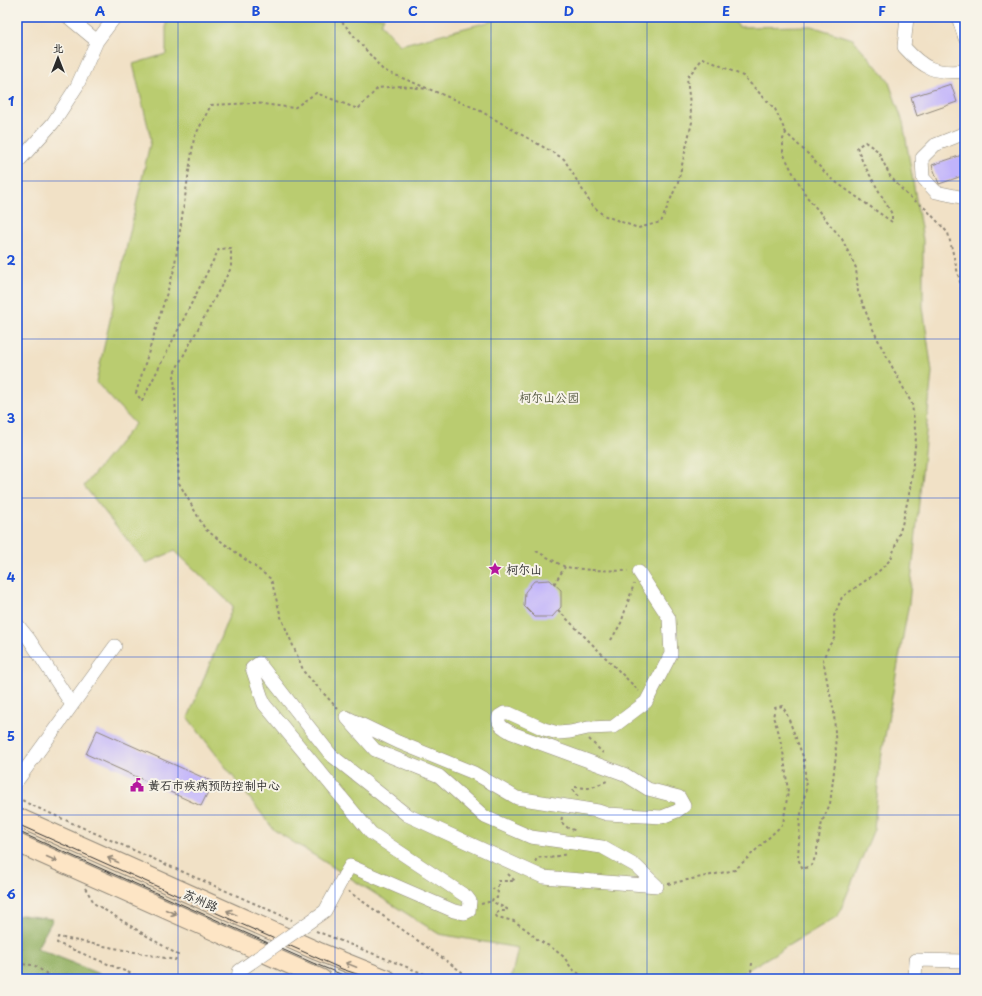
<svg xmlns="http://www.w3.org/2000/svg" width="982" height="996" viewBox="0 0 982 996" font-family="'Playpen Sans','LXGW WenKai TC',sans-serif">
<rect width="100%" height="100%" fill="#f7f3e8"/>
<filter id="ink" filterUnits="userSpaceOnUse"><feTurbulence type="fractalNoise" baseFrequency=".025" numOctaves="2"/><feDisplacementMap in="SourceGraphic" scale="8" xChannelSelector="R" yChannelSelector="G"/><feConvolveMatrix kernelMatrix="1 2 1 2 8 2 1 2 1" color-interpolation-filters="sRGB"/></filter>
<filter id="wash" filterUnits="userSpaceOnUse"><feTurbulence type="fractalNoise" baseFrequency=".012" numOctaves="4" result="noise"/><feDisplacementMap in="SourceGraphic" scale="16" xChannelSelector="R" yChannelSelector="G"/><feGaussianBlur stdDeviation="0.9" result="paint"/><feColorMatrix in="noise" values="0 0 0 0 0 0 0 0 0 0 0 0 0 0 0 0 0 1.4 0 .05"/><feComposite in="paint" operator="in"/></filter>
<g filter="url(#wash)">
<rect width="100%" height="100%" fill="#f1e1c6"/>
<path fill="#bacc6f" stroke="#727c4d" d="M166 17H384L381 24 400 45 507 17H731L739 27 811 26 853 39 888 80 903 122 923 240V307L932 372 909 603 880 764 874 829 838 916 732 979H511L518 948 439 934 274 830 188 718 233 606 175 551 146 563 84 486 135 424 96 382 151 139 133 64 166 54Z"/>
<path fill="#93b062" stroke="#5f6e46" d="M22 915 53 919 37 948 111 979H17V916Z"/>
<g id="blocks">
<path fill="#c1b3fb" d="M951 84 957 102 917 116 911 97Z
M965 154V175L939 184 932 165Z
M550 580 561 590V607L552 617H535L524 606 525 592 534 581Z
M97 730 213 782 201 806 86 754Z"/>
</g>
</g>
<g filter="url(#ink)">
<use href="#blocks" fill-opacity="0" stroke="#8e8678" stroke-width="1"/>
<g fill="none" stroke-linecap="round" stroke-linejoin="round">
<g stroke="#8e8678" stroke-width="14">
<path id="street" d="M907 17 904 47C924 69 935 74 965 71
M958 17 965 38
M97 41 115 17
M965 133 935 145 922 158 923 178 936 192 965 198
M17 163 53 123 77 86 97 41 68 17
M17 624 29 639 72 705
M17 781 115 646
M344 876 350 866 454 911 465 913 469 911 470 901 467 897 371 833 264 704 252 668 259 663 331 755 407 815 543 877 657 886 636 866 602 847 531 837 485 817 439 776 375 750 346 717 398 742 474 773 517 798 598 811 607 814 662 817 677 811 684 806 679 797 648 789 624 774 512 733C504 728 497 726 499 716L504 713H509L544 729 558 733 570 732 588 728 613 727 646 702 671 654 669 618 639 572
M915 979 916 960 965 961"/>
</g>
<g stroke="#8e8678" stroke-width="20">
<path id="secondary" d="M17 817 317 951 387 979
M17 843 322 979"/>
</g>
<path stroke="#8e8678" stroke-width="2" stroke-dasharray="3 3" stroke-linecap="butt" d="M338 17 383 70 477 109 564 159 591 204 603 215 638 228 661 222 678 182 692 122 687 78 703 58 743 76 775 109 786 133
M536 551 565 567 591 570 628 571
M554 584 565 567
M558 610 639 691
M611 640 621 623 634 584
M338 709 304 672 281 617 271 579 205 529 179 483 174 373 231 268V248L219 249 142 401 136 393 174 270 194 138 211 105 255 103 294 108 316 93 358 109 378 88 400 86 428 89
M589 739 603 753
M578 796 574 793 573 789 575 787 588 788 598 785 609 780
M17 797 29 804 292 920
M562 817 561 822 568 828 577 831
M535 862 537 858C544 856 545 858 550 858 557 857 560 854 567 855
M508 874 515 881H498V886L493 889 498 892 497 898H493L492 901 493 902 507 909V911H500L495 914 497 917 514 921 527 930 538 940 551 947 564 957 572 969 587 979
M668 884 735 870 783 824 788 792 784 757 778 730 773 717 775 708 782 706 786 712 804 759 806 789 800 819 798 859 803 869 812 865 816 855 822 822 830 804 836 755 834 711 828 686 823 659 829 646 835 637 834 616 842 597 878 572 891 559 902 525 910 490 916 438 912 404 881 346 871 325 858 292 856 268 842 239 807 197 792 171 783 153V139L786 133 808 154 830 178 892 222V214L863 163 857 147 865 142 878 151 890 176 906 194 926 209 948 233 961 286 964 311H965
M85 888 95 904 178 955 175 960 58 937 57 943 144 979
M348 891 462 972 457 979
M481 904 492 901
M316 931 437 979
M752 963 751 972 754 979
M17 964 34 965 54 979"/>
<use href="#street" stroke="#fff" stroke-width="13"/>
<use href="#secondary" stroke="#fde5c5" stroke-width="18"/>
<path stroke="#2b2b2b" stroke-width="1" d="M17 824 342 969 371 979
M17 831 313 963 353 979"/>
<g stroke="#8e8678" stroke-width="14" stroke-linecap="butt">
<path id="street-bridge" d="M238 979 239 971 325 911 344 876"/>
</g>
<use href="#street-bridge" stroke="#fff" stroke-width="13"/>
</g>
<defs><path id="oneway-shaft" d="M-6 0H5M1.5-3L5.5 0L1.5 3" fill="none" stroke-width="1.6" stroke-linecap="round" stroke-linejoin="round"/></defs>
<g stroke="#948878">
<use href="#oneway-shaft" transform="translate(52 859) rotate(24)"/>
<use href="#oneway-shaft" transform="translate(113 860) rotate(-156)"/>
<use href="#oneway-shaft" transform="translate(171 912) rotate(24)"/>
<use href="#oneway-shaft" transform="translate(232 913) rotate(-156)"/>
<use href="#oneway-shaft" transform="translate(351 965) rotate(-158)"/>
</g>
</g>
<path fill="none" stroke="#1d4ed8" stroke-width="1" stroke-opacity="0.55" d="M178 17V979M335 17V979M491 17V979M647 17V979M804 17V979M17 181H965M17 339H965M17 498H965M17 657H965M17 815H965"/>
<defs>
<g id="sight-bare" transform="scale(1.08)"><path d="M0-6L1.8-2.2L6-1.7L2.9 1.2L3.7 5.4L0 3.3L-3.7 5.4L-2.9 1.2L-6-1.7L-1.8-2.2Z" fill="#b5179e" stroke="#f7f3e8" stroke-width="2.5" paint-order="stroke"/></g>
<g id="civic-bare" transform="scale(1.08)"><path d="M-.6-6.5H3V-4.5H.6V-3L4-1V1h2V6H-6V1h2V-1L-.6-3ZM-1.2 2.5V6h2.4V2.5Z" fill="#b5179e" stroke="#f7f3e8" stroke-width="2.5" paint-order="stroke"/></g>
</defs>
<g fill-rule="evenodd">
<use href="#sight-bare" x="495" y="569"/>
<use href="#civic-bare" x="137" y="785"/>
</g>
<g text-anchor="middle" dominant-baseline="central" stroke-width="4" stroke-linejoin="round" paint-order="stroke">
<g font-size="12" fill="#4f533c" stroke="#f7f3e8">
<text x="549" y="397">柯尔山公园</text>
</g>
<g font-size="12" fill="#2b2b2b" stroke="#f7f3e8" text-anchor="start">
<text x="506" y="569">柯尔山</text>
<text x="148" y="785">黄石市疾病预防控制中心</text>
</g>
<g font-size="12" fill="#2b2b2b" stroke="#f7f3e8">
<text transform="translate(201 900) rotate(24)">苏州路</text>
</g>
</g>
<rect width="982" height="996" fill="none" stroke="#f7f3e8" stroke-width="44"/>
<g transform="translate(58 58)" stroke="#f7f3e8" stroke-width="3" paint-order="stroke">
<path d="M0-3L7 15L0 10L-7 15Z" fill="#2b2b2b"/>
<text y="-6" font-size="11" font-weight="bold" text-anchor="middle" fill="#2b2b2b">北</text>
</g>
<rect x="22" y="22" width="938" height="952" fill="none" stroke="#1d4ed8" stroke-width="1.5"/>
<g font-size="13" text-anchor="middle" font-weight="bold" fill="#1d4ed8">
<text x="100" y="16">A</text>
<text x="256" y="16">B</text>
<text x="413" y="16">C</text>
<text x="569" y="16">D</text>
<text x="726" y="16">E</text>
<text x="882" y="16">F</text>
<text x="11" y="106">1</text>
<text x="11" y="265">2</text>
<text x="11" y="423">3</text>
<text x="11" y="582">4</text>
<text x="11" y="741">5</text>
<text x="11" y="899">6</text>
</g>
</svg>
